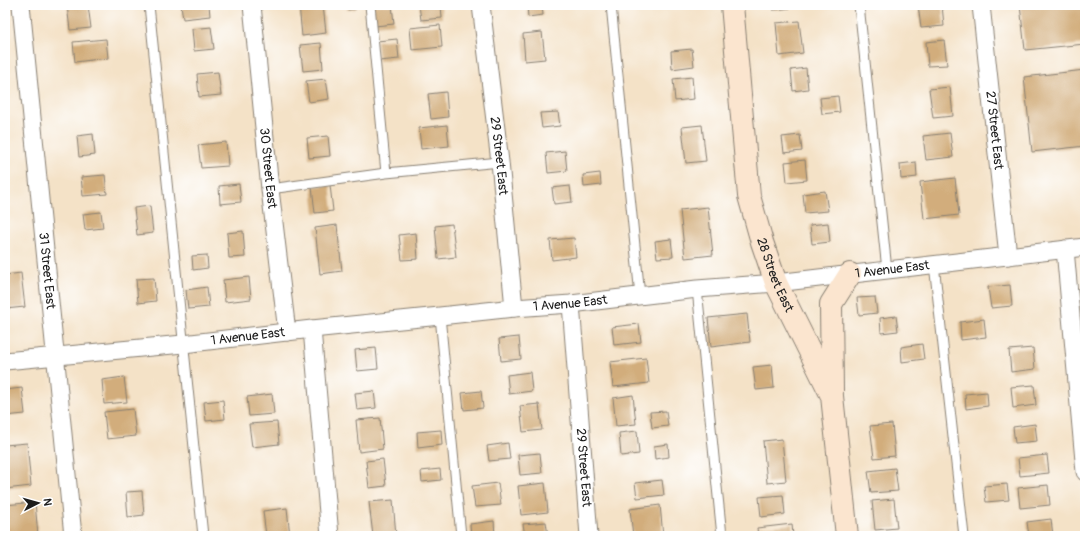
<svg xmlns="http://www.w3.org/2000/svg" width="1090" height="541" viewBox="0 0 1090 541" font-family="Pangolin,sans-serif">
<rect width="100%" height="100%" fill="#fff"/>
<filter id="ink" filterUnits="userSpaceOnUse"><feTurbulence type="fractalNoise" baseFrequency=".025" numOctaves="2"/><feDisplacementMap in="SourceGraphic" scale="8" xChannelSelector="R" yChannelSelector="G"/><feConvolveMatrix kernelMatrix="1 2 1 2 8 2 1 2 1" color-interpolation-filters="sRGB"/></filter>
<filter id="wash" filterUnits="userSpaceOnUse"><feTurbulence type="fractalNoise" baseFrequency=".012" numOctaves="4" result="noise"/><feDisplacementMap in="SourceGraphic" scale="16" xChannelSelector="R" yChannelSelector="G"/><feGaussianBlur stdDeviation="0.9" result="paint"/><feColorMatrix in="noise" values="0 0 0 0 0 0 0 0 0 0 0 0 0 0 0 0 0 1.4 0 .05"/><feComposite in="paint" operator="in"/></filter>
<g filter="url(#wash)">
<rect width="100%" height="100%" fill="#f4e2c7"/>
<g id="blocks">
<path fill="#d2ad7b" d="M67 5H88L91 28 70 30Z
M181 5H209L210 16 183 19Z
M299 5H323L326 33 302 36Z
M347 5H356V9L347 10Z
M372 5H392L394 24 375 26Z
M419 5H441L442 18 421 20Z
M527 5H542L543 15 528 17Z
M773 5H792V8L773 10Z
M918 5H942L944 26 921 28Z
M1020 5H1085V44L1025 50Z
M799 21 803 53 779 56 776 23Z
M440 25 442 47 412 50 410 28Z
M211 27 214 49 194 51 192 29Z
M542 32 545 59 525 61 523 34Z
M106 39 108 58 75 62 73 42Z
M397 39 399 59 379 61 377 41Z
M944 40 947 65 928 66 926 42Z
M321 43 323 69 303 71 300 45Z
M692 49 694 66 672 69 671 51Z
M806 68 808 89 793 91 791 70Z
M1085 70V146L1032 152 1024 77Z
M218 72 221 95 199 97 197 74Z
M692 77 694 99 675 101 673 79Z
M326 79 329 99 309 102 306 81Z
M950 87 953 116 933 118 929 89Z
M446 92 448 117 431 119 428 94Z
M838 96 840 112 822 114 820 98Z
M558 112 560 126 542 128 540 113Z
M447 125 449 146 421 149 419 128Z
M702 125 706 161 686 163 682 127Z
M950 133 953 157 926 160 923 136Z
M93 134 95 155 79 157 77 136Z
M800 135 802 151 784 153 782 137Z
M328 136 330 156 309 158 307 138Z
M226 142 228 166 201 168 198 145Z
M565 151 567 171 548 173 546 153Z
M805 160 807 180 787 182 785 162Z
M916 162 917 177 901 179 900 164Z
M600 173 601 185 584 187 583 175Z
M105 175 107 194 83 196 81 177Z
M955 178 959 215 924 219 920 182Z
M239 184 241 202 220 204 219 186Z
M330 185 333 211 315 213 312 187Z
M570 186 572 202 554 204 552 188Z
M825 191 828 211 805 213 803 194Z
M150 206 153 233 137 235 134 208Z
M708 207 713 255 685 258 680 210Z
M101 212 103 228 85 230 83 214Z
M828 223 830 242 812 244 810 225Z
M452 224 456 257 438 259 435 226Z
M337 225 342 271 320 274 315 228Z
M243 231 245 257 229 258 227 233Z
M416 233 418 259 402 260 399 235Z
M574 238 576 257 552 260 550 240Z
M671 239 673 257 657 258 655 241Z
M207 255 208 268 193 270 192 256Z
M21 273 25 307 5 309V275Z
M249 277 251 299 225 302 223 280Z
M154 278 156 301 138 303 136 279Z
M1010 285 1012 306 991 308 988 287Z
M207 287 209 307 188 309 186 290Z
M875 297 877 313 859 315 857 298Z
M747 314 750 342 711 347 708 318Z
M896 316 898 331 881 333 880 318Z
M984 319 986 337 961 340 960 322Z
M639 324 641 342 614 345 612 327Z
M519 337 521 359 501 361 499 339Z
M922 344 924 359 902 362 901 347Z
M376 348 378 369 357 371 355 350Z
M1033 348 1035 369 1011 372 1009 350Z
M646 358 649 383 613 387 610 362Z
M772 365 774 388 756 390 753 367Z
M530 372 532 391 509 394 507 375Z
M124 377 127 402 104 404 102 380Z
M1034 385 1036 405 1013 408 1011 387Z
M22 388 25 414 5 416V390Z
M374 391 376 408 357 410 355 393Z
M481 391 483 408 464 410 462 393Z
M987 392 988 406 966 409 965 394Z
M272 394 274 414 249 416 247 397Z
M633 395 636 424 616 426 613 398Z
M223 400 225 419 206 421 204 402Z
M539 404 542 430 523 432 520 406Z
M133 409 136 436 107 439 104 412Z
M666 411 668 426 652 428 650 412Z
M380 418 383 449 359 452 356 420Z
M277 422 279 444 252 447 249 424Z
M892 424 895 456 874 458 870 426Z
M1035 424 1037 441 1015 443 1013 427Z
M441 430 442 445 418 448 417 432Z
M637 431 639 454 621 456 619 433Z
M782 439 786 481 767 483 763 441Z
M27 443 31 486 5 489V445Z
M508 443 510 459 489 461 487 446Z
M668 444 669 457 655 459 654 446Z
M540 453 542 473 520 475 518 455Z
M1047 455 1049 473 1020 476 1018 458Z
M383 459 386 486 369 488 366 461Z
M895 468 898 491 871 493 868 471Z
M440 469 441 480 422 482 421 471Z
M662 480 664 495 637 498 635 483Z
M498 483 501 505 475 507 472 486Z
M545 483 548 512 521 515 518 486Z
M1007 484 1009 500 986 502 984 486Z
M1048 485 1050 505 1020 508 1018 488Z
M142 491 144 515 128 517 126 492Z
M783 495 785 514 761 517 759 497Z
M894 499 897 528 875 530 872 501Z
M393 500 396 536H373L369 502Z
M35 502 38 536H6L5 524V505Z
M660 505 663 536H633L630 509Z
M287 508 290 536H266L263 511Z
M1051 519 1053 536H1029L1027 522Z
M494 521 495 536H471L470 524Z
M546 522 548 536H525L523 524Z
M792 524 793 536H758L757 528Z"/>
</g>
</g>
<g filter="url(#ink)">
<use href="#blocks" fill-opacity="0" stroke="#887f72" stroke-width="1"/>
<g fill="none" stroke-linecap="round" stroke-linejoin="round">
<g stroke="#887f72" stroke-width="11">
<path id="lane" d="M149 5 203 536
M370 5 386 173
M611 5 640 296
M859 5 887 270
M270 189 386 173 500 162
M934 264 964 536
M697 289 722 536
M440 316 461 536"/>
</g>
<g stroke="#887f72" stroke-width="19">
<g id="street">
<path id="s1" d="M21 5 73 536"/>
<path id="s2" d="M252 5 270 189 287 332"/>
<path id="s3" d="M481 5 500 162 514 308"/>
<path id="s4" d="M981 5 1008 256"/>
<path d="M1065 249 1085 472"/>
<path id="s5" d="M571 304 589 536"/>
<path d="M312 329 330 536"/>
<path id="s6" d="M5 361 183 344 312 329 440 316 514 308 571 304 697 289 776 283 1085 247"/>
</g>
</g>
<g stroke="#887f72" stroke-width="24">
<g id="secondary">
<path id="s7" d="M732 5 749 196 762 242 776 283 832 396 847 536"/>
<path d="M832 391 831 304 850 274"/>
</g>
</g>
<use href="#lane" stroke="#fff" stroke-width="9"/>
<use href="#street" stroke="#fff" stroke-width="17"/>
<use href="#secondary" stroke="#fbe5cf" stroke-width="22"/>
</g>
</g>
<g text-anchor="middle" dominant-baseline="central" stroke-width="3" stroke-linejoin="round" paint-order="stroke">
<g font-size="13" fill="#1c1c1c" stroke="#fff">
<text stroke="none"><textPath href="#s4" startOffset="126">27 Street East</textPath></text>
<text stroke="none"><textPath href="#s3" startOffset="152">29 Street East</textPath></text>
<text stroke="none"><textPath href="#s2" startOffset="164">30 Street East</textPath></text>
<text stroke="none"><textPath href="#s6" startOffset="892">1 Avenue East</textPath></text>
<text stroke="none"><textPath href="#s1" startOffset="267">31 Street East</textPath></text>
<text stroke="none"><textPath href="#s7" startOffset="275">28 Street East</textPath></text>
<text stroke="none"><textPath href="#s6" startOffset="568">1 Avenue East</textPath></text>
<text stroke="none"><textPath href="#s6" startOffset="244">1 Avenue East</textPath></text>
<text stroke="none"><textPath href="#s5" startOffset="164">29 Street East</textPath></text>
</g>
</g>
<rect width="1090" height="541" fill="none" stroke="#fff" stroke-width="20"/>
<g transform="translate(38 503) rotate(84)" stroke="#ffffff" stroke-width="3" paint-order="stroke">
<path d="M0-3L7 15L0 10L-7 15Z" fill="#1c1c1c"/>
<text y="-6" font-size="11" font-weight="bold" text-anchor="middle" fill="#1c1c1c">N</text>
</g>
</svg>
